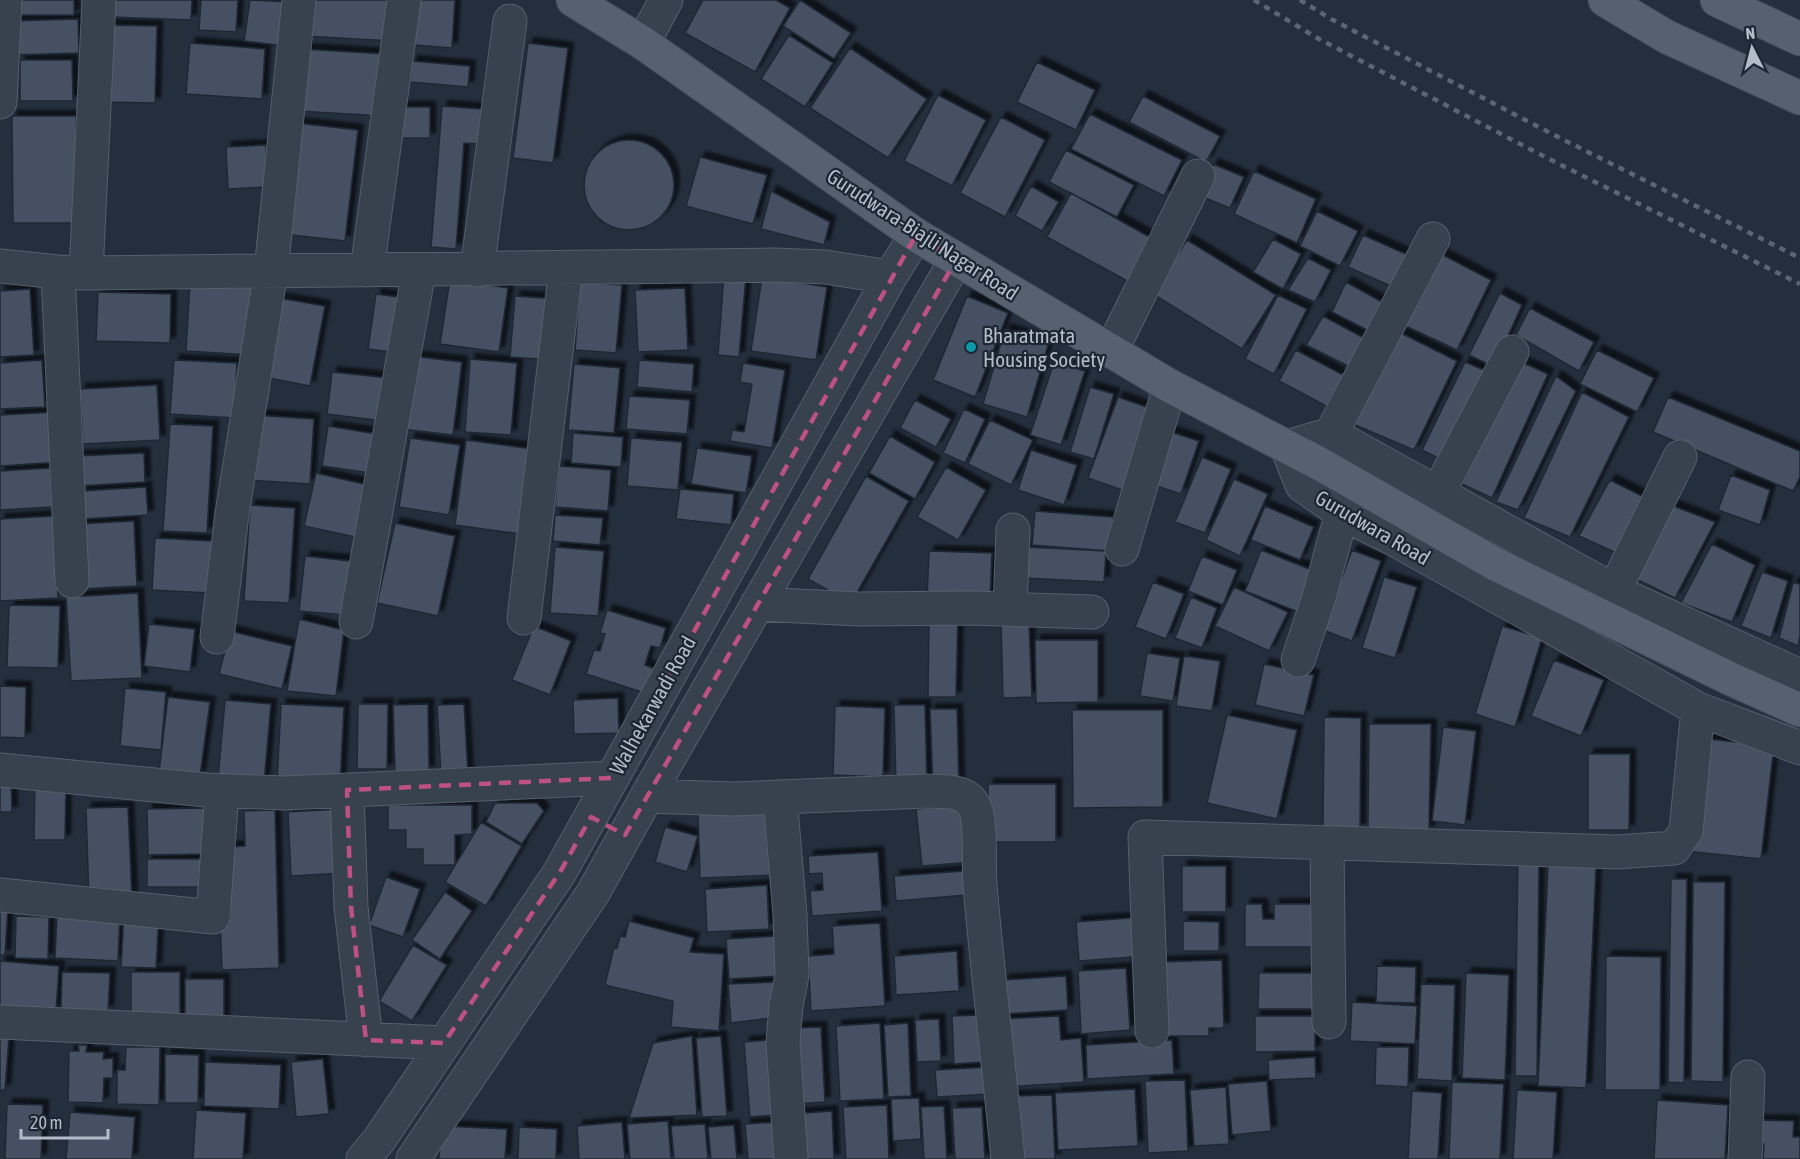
<svg xmlns="http://www.w3.org/2000/svg" width="1800" height="1159" viewBox="0 0 1800 1159" font-family="'Asap Condensed',sans-serif">
<defs>
<filter id="shadow"><feDropShadow dx="5.5" dy="-5.5" stdDeviation="1.5" flood-color="#0009"/></filter>
</defs>
<rect width="100%" height="100%" fill="#242f3e"/>
<path fill="#455162" stroke="#1f2835" stroke-width="1.5" filter="url(#shadow)" d="M11 0H74V15H11Z
M113 0H192L191 20 112 17Z
M201 0H238L236 32 199 30Z
M250 0 291 2 285 46 244 41Z
M307 0H395L392 41 304 36Z
M417 0H455L452 48 414 45Z
M703 0H776L790 8 755 72 685 33Z
M800 0 851 33 834 59 783 26Z
M78 19 79 53 11 55 10 21Z
M103 25 157 26 155 103 100 102Z
M789 35 833 63 805 107 761 79Z
M190 43 265 49 262 99 186 94Z
M528 43 568 48 553 163 513 158Z
M850 48 927 99 888 158 810 108Z
M302 49 386 54 382 116 298 111Z
M20 60H72L73 101H20Z
M412 61 470 66 468 87 410 82Z
M1037 62 1095 90 1076 130 1017 102Z
M938 95 986 120 952 186 904 161Z
M1143 96 1220 136 1206 162 1129 122Z
M442 106 482 109 479 144 464 143 456 249 431 247Z
M396 107H430V138H396Z
M1090 114 1182 160 1164 196 1071 149Z
M12 116H76V223H13Z
M1001 117 1045 140 1005 217 960 193Z
M288 122 358 130 345 241 275 233Z
M584 185a45 45 0 1 1 90 0a45 45 0 1 1-90 0Z
M266 145 268 187 228 189 226 147Z
M1066 150 1134 185 1117 217 1049 182Z
M700 157 767 175 753 224 686 206Z
M1213 164 1244 177 1230 208 1200 196Z
M1254 171 1316 199 1297 243 1234 214Z
M1031 186 1059 202 1042 231 1015 216Z
M771 191 830 222 824 245 761 229Z
M1071 193 1155 240 1131 283 1047 237Z
M1317 211 1358 231 1340 266 1300 246Z
M1363 235 1408 255 1393 287 1348 267Z
M1273 239 1301 254 1283 289 1253 272Z
M1187 240 1276 295 1242 349 1153 294Z
M1435 251 1491 280 1457 350 1399 323Z
M1308 258 1331 270 1315 302 1288 290Z
M724 274 746 276 739 357 718 355Z
M762 277 827 287 816 360 751 351Z
M450 279 508 288 499 352 440 344Z
M190 282 256 287 252 355 186 351Z
M580 282 622 285 616 353 575 350Z
M1346 282 1391 307 1373 333 1332 312Z
M685 288 688 350 638 352 635 290Z
M30 289 34 355 0 357V291Z
M98 292 171 294 170 343 96 341Z
M1500 293 1522 305 1494 367 1469 355Z
M376 294 406 298 399 353 368 349Z
M1278 295 1307 309 1274 374 1245 359Z
M515 296 556 299 551 360 510 357Z
M967 296 1008 313 975 397 933 380Z
M279 298 325 306 310 386 264 377Z
M1530 308 1594 342 1579 371 1516 335Z
M1323 316 1364 338 1350 367 1306 345Z
M1005 329 1049 342 1027 417 983 404Z
M1397 331 1457 361 1414 450 1353 424Z
M1296 350 1347 377 1330 408 1279 381Z
M1597 350 1654 378 1637 412 1580 384Z
M411 356 462 362 453 435 402 429Z
M470 359 517 363 511 435 465 432Z
M42 360 45 407 0 409V363Z
M174 360 237 363 234 418 170 414Z
M639 360 694 364 692 392 637 387Z
M1519 361 1548 374 1492 498 1462 484Z
M1054 362 1085 371 1061 445 1030 435Z
M1465 362 1484 370 1442 460 1422 450Z
M743 363 785 370 772 448 730 441 732 430 744 432 752 384 740 382Z
M574 364 620 368 614 433 568 430Z
M332 372 389 378 383 421 327 414Z
M1556 376 1576 391 1518 510 1496 502Z
M157 385 160 440 83 444 80 389Z
M1090 387 1114 394 1094 459 1070 452Z
M1582 392 1629 417 1570 537 1524 518Z
M629 396 690 400 687 434 626 429Z
M1118 397 1155 410 1125 491 1088 478Z
M1668 397 1800 451V477L1793 491 1653 432Z
M915 400 951 419 936 447 900 428Z
M964 409 985 419 965 463 943 453Z
M57 412 60 462 0 466V415Z
M254 415 314 419 310 484 247 480Z
M990 420 1033 440 1011 485 968 464Z
M170 424 213 426 207 533 163 531Z
M328 426 383 435 377 474 322 466Z
M1168 431 1199 441 1181 494 1153 485Z
M573 433 623 437 621 467 571 463Z
M890 436 935 462 915 499 869 473Z
M410 438 460 445 449 515 399 507Z
M631 438 682 442 678 490 627 486Z
M466 440 540 450 528 535 455 525Z
M697 448 752 456 746 493 691 484Z
M1031 450 1077 465 1064 505 1018 490Z
M144 453 145 482 78 486 76 456Z
M1202 457 1231 469 1205 533 1175 522Z
M559 466 611 470 608 511 555 507Z
M946 467 986 490 958 540 917 517Z
M50 468 52 507 0 510V471Z
M316 473 377 487 365 539 304 526Z
M1731 475 1770 490 1760 525 1718 510Z
M866 476 909 501 851 603 808 579Z
M1234 479 1268 494 1240 556 1206 540Z
M1610 480 1650 500 1623 556 1579 536Z
M146 487 148 515 83 519 82 491Z
M680 489 734 494 731 525 676 519Z
M250 505 295 508 289 603 244 601Z
M1671 505 1715 522 1675 598 1632 577Z
M1265 506 1314 527 1300 560 1251 540Z
M1035 511 1113 517 1110 551 1032 545Z
M555 515 603 518 600 545 553 541Z
M54 516 58 598 0 601V519Z
M134 521 137 586 80 589 76 524Z
M395 523 455 536 438 616 377 603Z
M155 538 212 541 209 593 152 590Z
M1712 544 1755 565 1732 622 1681 603Z
M555 547 604 551 598 616 550 613Z
M1026 547 1106 551 1104 582 1024 578Z
M1261 550 1317 572 1301 613 1245 591Z
M1352 550 1381 561 1352 641 1323 630Z
M929 551 992 553 990 601 927 599Z
M305 556 350 561 345 615 299 611Z
M1202 556 1237 570 1223 605 1188 591Z
M1762 572 1788 581 1771 638 1741 626Z
M1384 577 1417 587 1395 658 1362 648Z
M1153 582 1184 594 1166 639 1135 627Z
M1793 583 1800 584V636L1798 646 1779 638Z
M1234 587 1288 612 1269 651 1215 626Z
M138 593 142 678 71 681 66 597Z
M1191 597 1217 608 1202 648 1175 638Z
M9 605 60 606 58 668 7 667Z
M607 610 666 628 660 648 651 646 645 665 653 668 645 693 586 674 594 650 600 651 605 634 600 633Z
M929 613H958L956 697H928Z
M299 619 344 630 336 696 287 691Z
M1029 621 1032 697 1003 698 1001 622Z
M149 624 195 629 190 672 144 666Z
M534 626 571 641 550 695 512 680Z
M1502 626 1542 638 1515 727 1475 714Z
M230 631 292 646 282 689 219 674Z
M1035 640H1098V702L1036 703Z
M1147 653 1180 658 1173 701 1140 696Z
M1184 656 1220 661 1212 711 1176 706Z
M1554 660 1604 680 1581 736 1531 716Z
M1264 664 1314 675 1304 716 1255 705Z
M0 686 26 687 25 738 0 737Z
M125 688 166 692 161 750 120 746Z
M168 697 210 702 200 776 159 772Z
M618 698 619 733 574 734 573 700Z
M225 700 271 704 264 783 218 779Z
M281 704 344 707 340 786 277 783Z
M358 704H388L387 769H357Z
M428 704 429 771 395 772 393 705Z
M464 704 468 774 441 775 437 705Z
M894 705H925L927 786H896Z
M835 706 885 708 883 777 833 775Z
M930 709H957L959 787 933 788Z
M1072 710H1163V807L1073 808Z
M1227 715 1297 730 1277 819 1207 803Z
M1324 717 1361 718 1360 829H1323Z
M1369 724H1431L1429 831 1368 830Z
M1443 727 1476 731 1465 825 1432 821Z
M1699 738 1774 746 1761 859 1686 851Z
M1588 754H1630L1629 830H1588Z
M0 775H11L12 812H0Z
M35 780 66 781 65 840H34Z
M988 784H1056V842H988Z
M495 803H537L544 811 522 844 486 822Z
M388 805H472V834L455 835V865H423V849H406V830H388Z
M968 805 974 862 922 866 916 809Z
M128 807 132 898 89 900 86 808Z
M207 808 208 854 148 855 147 809Z
M341 809 344 873 291 876 288 812Z
M275 810 279 968 222 970 220 919H230L227 847 245 846 244 811Z
M773 811 775 875 700 878 698 814Z
M481 822 522 846 486 906 445 882Z
M665 827 698 836 687 872 655 862Z
M1518 850 1539 851 1537 1076H1515Z
M878 852 882 911 812 916 810 891 823 890 822 873 809 874 808 856Z
M147 859H203V887H147Z
M1548 865 1596 867 1586 1088 1538 1086Z
M1182 866H1226V912H1182Z
M964 871 966 895 896 901 894 876Z
M386 877 420 889 403 937 369 925Z
M1671 879H1687L1684 1083 1668 1082Z
M1693 882H1725L1723 1082 1691 1081Z
M767 885 769 929 707 932 705 889Z
M445 892 472 911 440 959 412 940Z
M0 904 8 905 5 955H0Z
M1245 904H1262L1263 919H1274V904H1313V947H1245Z
M57 912 120 915 118 961 55 958Z
M124 912 159 914 156 968 121 967Z
M16 916 49 917 48 959 15 958Z
M1143 917 1146 956 1079 961 1076 922Z
M629 921 694 938 690 952 724 954 719 1031 671 1027 673 1001 605 985 614 947 617 948 620 936 625 937Z
M1183 921 1219 922V951H1183Z
M880 923 885 1006 811 1011 808 956 834 954 832 926Z
M777 936 780 976 729 979 726 939Z
M413 945 447 965 412 1021 379 1001Z
M957 951 959 991 896 995 894 956Z
M1606 956 1661 957 1660 1090H1605Z
M1222 960 1224 1028H1209V1036H1158L1159 962Z
M0 961 59 966 56 1011 0 1006Z
M1377 966 1416 967 1415 1003 1376 1002Z
M1126 968 1130 1030 1081 1034 1078 971Z
M62 972 110 973 108 1011 61 1009Z
M131 972H180V1023L131 1024Z
M1259 973H1319V1009H1258Z
M1466 973 1509 975 1505 1080 1462 1078Z
M1066 976 1068 1010 1004 1014 1003 980Z
M185 979H224V1021H185Z
M776 982 779 1017 731 1023 728 984Z
M1421 984 1455 985 1452 1081 1417 1079Z
M1352 1002 1417 1006 1415 1044 1350 1041Z
M980 1015 983 1062 954 1064 952 1016Z
M1059 1016 1061 1040 1081 1038 1084 1082 1005 1087 1000 1019Z
M1255 1016H1315V1051L1255 1052Z
M939 1019 941 1061 917 1062 915 1020Z
M880 1023 884 1099 840 1101 836 1026Z
M908 1023 911 1096 888 1097 884 1025Z
M821 1027 825 1102 796 1104 792 1028Z
M0 1036 9 1037 5 1090H0Z
M692 1036 697 1115 629 1118 653 1043Z
M721 1036 727 1116 702 1117 696 1038Z
M769 1040 775 1115 750 1117 744 1042Z
M1172 1040 1174 1074 1087 1079 1086 1045Z
M78 1045H87L86 1052H104L103 1059 113 1058V1078H104L103 1103 68 1102 69 1051H79Z
M126 1047H160L159 1105 117 1104V1070H125Z
M1376 1047H1409L1408 1087 1375 1085Z
M165 1054 199 1055 198 1103H165Z
M1315 1057 1316 1078 1269 1080 1268 1060Z
M323 1059 329 1114 296 1117 291 1062Z
M205 1062 281 1065 279 1109 204 1106Z
M989 1067 991 1094 937 1097 935 1070Z
M1185 1080 1188 1151 1148 1153 1145 1081Z
M1267 1081 1271 1131 1232 1135 1228 1084Z
M1452 1082 1504 1084 1500 1159H1449Z
M1226 1087 1229 1144 1194 1146 1190 1090Z
M1135 1089 1138 1146 1058 1150 1055 1093Z
M1517 1090 1557 1092 1553 1159H1513Z
M1412 1091 1442 1093 1438 1159H1408Z
M1052 1095 1055 1159H1019L1011 1096Z
M919 1098 921 1139 893 1141 891 1099Z
M1657 1100 1728 1105 1725 1159H1654Z
M7 1104 43 1105 41 1159H5Z
M887 1105 889 1159H846L843 1107Z
M944 1106 947 1159H924L921 1107Z
M982 1107 985 1159H955L952 1108Z
M196 1110 246 1113 243 1159H193Z
M832 1111 834 1159H793L791 1114Z
M70 1112 135 1117 132 1159H66Z
M1756 1120 1794 1121 1793 1137H1800V1159H1763L1764 1144H1755Z
M668 1121 671 1159H630L627 1124Z
M622 1122 625 1159H579L577 1126Z
M779 1122 782 1159H748L745 1124Z
M705 1124 708 1159H674L671 1126Z
M734 1125 737 1159H711L708 1127Z
M441 1126 507 1129 505 1159H439Z
M519 1127 557 1129 556 1159H518Z"/>
<g fill="none" stroke-linecap="round" stroke-linejoin="round">
<g stroke="#565f6c" stroke-width="35">
<path id="minor" d="M643 43 666 0
M0 102 5 0
M0 266 58 272 86 273 775 265 825 267 890 277
M367 270 404 0
M477 270 510 21
M58 272 72 581
M86 273 99 0
M1111 351 1198 176
M1331 434 1433 239
M1438 493 1512 352
M1122 549 1170 386
M1614 591 1680 457
M757 604 859 609 974 608 1092 612
M1010 609 1013 530
M524 618 566 268
M356 622 419 271
M217 637 232 514 271 271 299 0
M1298 660 1319 597 1342 513
M1800 676 1622 595 1331 434 1287 447 1302 485 1342 513 1394 539 1698 709 1800 748
M0 770 206 790 284 793 612 778
M347 790 351 907 366 1040
M647 796 734 799 926 791C944 792 967 789 975 808 982 825 978 865 980 885 988 977 999 1068 1008 1159
M780 797 790 915 792 975 786 1006 783 1042 791 1159
M1327 843 1329 1022
M0 895 213 917 222 791
M0 1022 444 1043
M1152 1031 1145 837 1617 852 1674 848 1686 831 1698 709
M363 1159 379 1140 560 872 890 277 916 235
M413 1159 593 893 647 796 956 260
M1745 1159 1748 1077"/>
</g>
<g stroke="#414a57" stroke-width="35">
<path id="major" d="M573 0 643 43 916 235 1170 386 1322 465 1495 564 1731 679 1800 710
M1605 0 1667 37 1800 98
M1717 0 1800 39"/>
</g>
<use href="#minor" stroke="#38414e" stroke-width="33"/>
<use href="#major" stroke="#56606e" stroke-width="33"/>
<path stroke="#5a6575" stroke-width="4.5" stroke-dasharray="6 6" stroke-linecap="butt" d="M1254 0 1319 39 1549 159 1800 284
M1300 0 1331 19 1560 138 1800 258"/>
</g>
<path fill="none" stroke="#bd5182" stroke-width="4.5" stroke-dasharray="12 8" stroke-linejoin="round" d="M916 235 956 260 625 835 591 817 560 872 444 1043 366 1040 351 907 347 790 612 778Z"/>
<circle fill="#0f9aa8" stroke="#1d2633" stroke-width="2" cx="971" cy="347" r="6"/>
<g text-anchor="middle" dominant-baseline="central" stroke-width="4.5" stroke-linejoin="round" paint-order="stroke">
<g font-size="21" fill="#b4bcc9" stroke="#1d2633">
<text transform="translate(923 234) rotate(33)">Gurudwara-Biajli Nagar Road</text>
<text transform="translate(1373 527) rotate(30)">Gurudwara Road</text>
<text transform="translate(652 705) rotate(-61)">Walhekarwadi Road</text>
</g>
<g font-size="21" fill="#b4bcc9" stroke="#1d2633" text-anchor="start">
<text x="983" y="335">Bharatmata<tspan x="983" dy="24">Housing Society</tspan></text>
</g>
</g>
<g transform="translate(1752 48) rotate(354)" stroke="#1d2633" stroke-width="4.5" paint-order="stroke">
<path d="M0-4.5L10 22L0 15L-10 22Z" fill="#b4bcc9"/>
<text y="-9" font-size="16" font-weight="bold" text-anchor="middle" fill="#b4bcc9">N</text>
</g>
<path d="M21 1129v9h87v-9" fill="none" stroke="#b4bcc9" stroke-width="3"/>
<text x="30" y="1129" font-size="18" fill="#b4bcc9" stroke="#1d2633" stroke-width="4.5" paint-order="stroke">20 m</text>
</svg>
